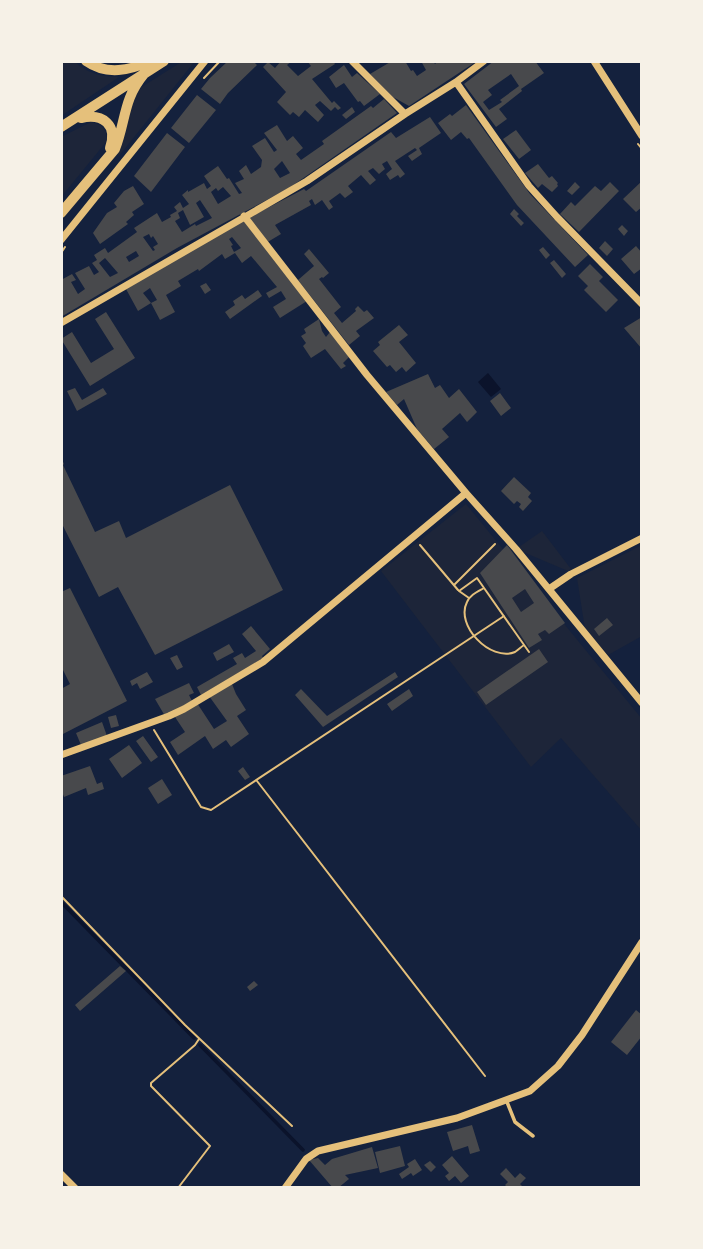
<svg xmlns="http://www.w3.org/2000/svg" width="703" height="1249" viewBox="0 0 703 1249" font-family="'Open Sans',sans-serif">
<rect width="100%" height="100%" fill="#14213d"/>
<path fill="#1d2539" d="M61 61H74C88 74 100 76 119 77L61 116Z
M183 61H195L119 156 117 153 128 110 140 88Z
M91 122C102 124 107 129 107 141L61 197V137Z
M466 504 642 719V831L561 738 531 767 381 571Z
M542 531 571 569 568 571 516 549Z
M642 545V636L608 655 585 629 577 578Z"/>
<path fill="#0b132b" d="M488 373 501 389 491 397 478 382Z"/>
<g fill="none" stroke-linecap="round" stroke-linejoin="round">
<path stroke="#0b132b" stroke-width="3.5" d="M61 902 194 1038
M200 1045 303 1150"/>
</g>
<path fill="#48494c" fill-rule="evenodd" d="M228 61H253L257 65 228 93 220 104 201 89 210 78Z
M281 61H292L287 65 298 76 311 66 307 61H333L335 64 312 79 332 103 334 101 341 108 338 110 335 107 331 111 320 101 315 105 324 115 318 122 305 110 299 117 293 112 290 115 277 102 286 92 263 67 268 62 275 68Z
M392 61H405L411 71 413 70 417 76 426 70 421 61H433L435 64 438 61H477L409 106 393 97 370 74Z
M494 61H535L544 73 521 89 522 91 499 109 507 119 496 127 464 84ZM511 74 519 86 500 100 502 102 489 110 483 102 492 95 488 90Z
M344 65 352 77 357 73 380 94 364 106 360 101 358 102 344 83 336 88 329 77Z
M197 95 216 110 189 143 171 128Z
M384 99 397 113 289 188 177 248 61 317V289L63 288 61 286V280L72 274 76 280 71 282 78 294 85 289 75 273 89 266 94 275 99 272 92 263 97 260 94 255 105 248 108 253 137 232 134 228 157 213 162 222 171 217 170 215 177 211 174 207 180 202 183 208 189 204 182 195 188 190V192L204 183 207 189 211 186 204 176 218 166 227 179 229 178 239 194 242 193 235 183 244 179 239 171 246 165 251 174 261 167 262 160 252 146 265 138 274 152 277 150 264 133 277 125 287 141 293 136 303 148 296 154 301 160 324 144 322 141 371 106 373 108ZM282 161 290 173 280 178 274 169ZM223 187 231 196 218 204 211 192 216 188 218 191ZM200 200 212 218 196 226 195 224 182 232 175 221 180 218 178 213 183 210 190 225 204 217 196 203ZM149 234 151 238 153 236 158 244 153 247 155 250 153 251 143 237ZM136 251 139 256 129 262 126 257ZM105 258 118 273 110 277 99 263Z
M466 105 530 194 588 255 575 267 517 205 469 138 467 139 461 132 451 140 438 123 450 114 452 116Z
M352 107 355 112 346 119 342 115Z
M430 117 441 133 419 148 422 154 412 161 408 156 417 150 415 148 395 161 405 174 400 178 398 175 390 180 386 174 392 169 387 161 382 164 385 169 379 174 373 168 368 171 376 180 370 185 361 175 348 186 353 192 345 198 340 193 329 201 333 207 329 210 322 200 315 205 312 199 309 201 311 205 275 225 281 234 266 243 248 218 304 189 306 191 391 132 396 138Z
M516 130 531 150 519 159 503 139Z
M167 133 185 147 151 192 134 176Z
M538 164 549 178 552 176 558 183 557 184 558 186 552 192 542 184 538 188 525 173Z
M642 181V207L636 212 623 199Z
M575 182 580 187 572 195 567 191Z
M610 182 619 191 579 232 560 214 571 202 575 206 595 186 601 191Z
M133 186 144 204 132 212 134 215 126 222 128 224 100 244 93 233 107 213 117 207 114 203 124 191Z
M514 209 519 214 517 216 524 223 521 226 510 214Z
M243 220 307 301 280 318 273 307 286 299 281 291 269 298 266 293 277 287 251 256 242 263 235 253 225 259 222 254 199 271 198 269 178 281 181 286 166 295 175 312 160 320 151 303 138 311 126 289ZM232 237 241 248 234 252 231 246 233 245 229 239ZM150 288 157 300 151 303 143 293Z
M622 225 628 231 624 236 618 229Z
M605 241 613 249 607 256 599 248Z
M636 246 642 253V268L634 274 621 259Z
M543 247 550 255 546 259 539 250Z
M309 249 329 273 323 278 322 277 319 279 341 307 334 313 342 323 356 311 355 309 358 306 364 312 367 310 374 318 356 331 360 336 349 345 298 280 314 266 304 254Z
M554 260 566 274 562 278 550 263Z
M590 264 603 277 599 281 618 300 606 312 584 290 588 286 578 276Z
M206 283 211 290 205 294 200 286Z
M258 290 262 296 230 319 225 312 235 305 233 301 242 295 245 299Z
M106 312 135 358 90 386 61 339 72 332 91 363 114 349 95 319Z
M642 317V349L624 328Z
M319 319 322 331 326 337 330 332 349 357 343 363 346 366 341 369 325 349 311 358 303 346 306 343 301 336 306 333 304 329Z
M399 325 408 335 399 342 416 363 406 372 402 367 396 372 390 365 387 367 373 351 380 345 378 342Z
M428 374 435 388 440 385 449 398 459 389 477 412 467 422 460 413 442 429 449 437 434 449 417 429 404 399 397 405 386 392Z
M75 388 82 400 103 388 107 394 77 411 67 391Z
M500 393 511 408 501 416 490 401Z
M61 457 64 464 63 465 95 532 119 521 126 538 230 485 283 590 155 655 118 587 99 597 61 522Z
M514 477 531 493 528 497 532 501 523 511 519 507 521 504 517 501 514 504 501 491Z
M507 545 565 623 549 634 545 630 538 634 542 640 529 648 480 573ZM525 589 534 603 521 612 512 598Z
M70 588 127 701 61 735V689L70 684 61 666V592Z
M607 618 613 625 599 636 594 629Z
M251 626 270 649 262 656 263 658 201 695 197 687 237 664 233 658 242 653 245 658 256 651 242 634Z
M229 644 234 652 217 661 213 653Z
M539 649 548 662 486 705 477 692Z
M177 655 183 667 177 670 170 658Z
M147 672 153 682 140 689 137 683 132 686 130 681Z
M395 672 398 677 323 727 295 695 301 689 327 716Z
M189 683 194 693 189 695 192 701 165 716 155 699Z
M232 684 236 694 246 710 237 716 249 734 231 747 226 740 213 749 205 736 178 755 170 742 185 732 175 717 197 703 214 729 227 721 209 696Z
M409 689 413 696 392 711 387 704Z
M116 715 119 726 111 728 108 717Z
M102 722 107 736 81 745 76 733Z
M143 736 158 757 151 762 136 741Z
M129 745 142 763 122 778 109 759Z
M90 766 97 784 102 782 104 789 88 795 86 788 64 797 61 789V776Z
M243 767 250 777 245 780 238 771Z
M162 779 172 795 158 804 148 788Z
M120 966 126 971 80 1011 75 1005Z
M254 981 258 985 250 991 247 987Z
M636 1010 642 1015V1036L627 1055 611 1042Z
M472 1125 480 1151 470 1154 468 1146 453 1151 447 1132Z
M400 1146 405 1166 380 1173 375 1152Z
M372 1147 378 1168 345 1175 349 1179 338 1188H333L309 1160 318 1158 325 1165 332 1159Z
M452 1156 469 1176 461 1183 455 1176 449 1181 445 1176 449 1173 442 1165Z
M415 1159 422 1170 413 1176 411 1173 402 1179 399 1174 409 1167 407 1164Z
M430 1161 436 1167 431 1172 424 1165Z
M506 1168 515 1178 520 1173 526 1178 520 1184 524 1188H508L505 1185 508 1182 500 1174Z"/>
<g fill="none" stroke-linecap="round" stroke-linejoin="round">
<path stroke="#e5c07b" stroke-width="2" d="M204 78 220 61
M638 144 642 149
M61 253 65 247
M420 545 458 590
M454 585 495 544
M484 588C477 592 470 595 467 602 455 625 490 662 515 652 518 650 521 647 524 645
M469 598 459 591 477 578 529 652
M154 730 201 807 211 810 504 616
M257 781 485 1076
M61 896 185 1025 292 1126
M178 1188 210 1146 151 1086V1083L195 1045 199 1039"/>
<path stroke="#e5c07b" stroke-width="3.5" d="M507 1102 515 1122 533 1136"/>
<path stroke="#e5c07b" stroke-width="7" d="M352 61 405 114
M594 61 642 136
M456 82 529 186 557 217 642 304
M244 216 367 375 466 493 516 549 642 703
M61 240 205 61
M61 323 307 181 405 114 456 82 484 61
M549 589 571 574 642 538
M61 755 169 716 184 709 263 662 466 493
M61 1174 75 1188
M285 1188 306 1159 318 1151 457 1118 530 1091 558 1066 582 1035 642 942"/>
<path stroke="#e5c07b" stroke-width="10" d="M86 61C107 76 130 70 151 61
M81 118C103 113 118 125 110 148
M61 127 164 61
M61 213 115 149C126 121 123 99 144 74"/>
</g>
<rect width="703" height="1249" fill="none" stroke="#f6f1e7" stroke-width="126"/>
</svg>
